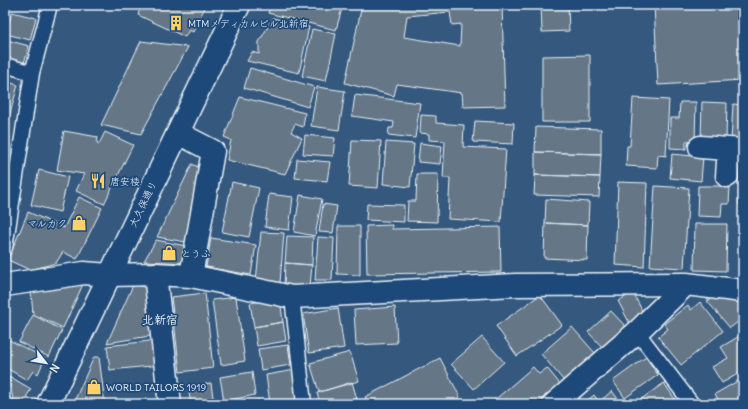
<svg xmlns="http://www.w3.org/2000/svg" width="748" height="409" viewBox="0 0 748 409" font-family="Delius,'Klee One',sans-serif">
<rect width="100%" height="100%" fill="#34587e"/>
<filter id="ink" filterUnits="userSpaceOnUse"><feTurbulence type="fractalNoise" baseFrequency=".025" numOctaves="2"/><feDisplacementMap in="SourceGraphic" scale="8" xChannelSelector="R" yChannelSelector="G"/><feConvolveMatrix kernelMatrix="1 2 1 2 8 2 1 2 1" color-interpolation-filters="sRGB"/></filter>
<g filter="url(#ink)">
<path fill="#657786" stroke="#e8f1f8" fill-rule="evenodd" d="M141 5H206L193 32 189 30 185 37 138 15Z
M271 5H343L336 30 268 13Z
M362 5H502L505 106 463 107 462 93 397 84 394 96 345 83ZM450 12 452 25 461 24 460 46 404 37 407 16Z
M541 5H583L568 6 569 31 542 32Z
M654 5H743V80L658 85Z
M12 12 36 18 30 40 6 34Z
M273 18 309 27 299 73 247 61 252 52 259 54V42Z
M312 29 336 34 326 81 302 76Z
M7 40 29 46 24 63 5 57V44Z
M141 41 188 47 141 134 101 125Z
M590 55V122H542V56Z
M250 68 314 87 308 107 244 88Z
M5 81 18 85 8 121 5 120Z
M317 87 345 91 339 130 311 126Z
M355 95 420 103 415 138 388 135 389 128H393L394 122 352 116Z
M240 97 305 113 303 127 295 124 291 132 302 138 285 174 227 160 231 140 224 137Z
M633 98 669 100 666 156 658 155 657 168 626 166 627 146H630Z
M680 102H696L695 141H686V149L670 148V118H679Z
M702 102 727 103 726 140 701 139Z
M733 104 743 105V142H731Z
M421 115 436 116V123L464 125 463 147 506 149 501 222 448 219 450 178H443L445 141 429 140V134L420 133Z
M475 121 514 123 513 144 473 142Z
M536 127 601 129V154L535 152Z
M64 131 98 137 97 143 99 144 105 132 133 145 104 204 76 191 84 174 57 170Z
M305 135 335 138 333 156 303 154Z
M352 140 381 141 378 188 349 186Z
M386 142 414 144 410 187 383 184Z
M420 143 442 146 440 164 418 162Z
M5 145 11 147 5 166Z
M535 152 601 154 600 177 535 175Z
M672 154 703 157 701 181 670 178Z
M297 159 330 162 327 181 295 178Z
M192 164 202 169 186 242 157 237Z
M39 170 68 177 60 212 31 205Z
M417 174H438L437 222 407 221 408 201H416Z
M535 175 600 177 599 197 534 195Z
M232 182 259 188 249 237 222 232Z
M618 182 647 183 644 267 615 265Z
M655 186 689 188 684 268 650 266Z
M698 186H730L729 204H722L721 217 697 216Z
M739 190H743V205H739Z
M269 194 293 197 289 230 265 227Z
M300 195 322 199 315 236 294 232Z
M79 197 102 208 77 259 63 252 56 263 30 270 8 260 28 212 64 228Z
M546 199 589 202 588 225 545 223Z
M323 204 337 206 333 233 319 232Z
M367 204 404 205V222L366 220Z
M743 208V276H741Z
M545 223 588 225 587 260 544 258Z
M695 224H727L726 271 694 270Z
M392 225V229L500 227 501 272 367 274 366 226Z
M338 226H360V275L337 274Z
M261 232 284 233 280 283 256 281Z
M287 236 313 237 312 265 285 263Z
M318 237 334 238 332 280H315Z
M211 238 256 245 251 275 206 267Z
M156 240 191 247 187 263 144 261Z
M285 263 312 265 310 287 284 285Z
M84 282 63 328 33 314 31 292Z
M134 283 150 290 156 335 107 343Z
M205 293 213 368 180 372 171 297Z
M633 293 645 316 630 324 618 301Z
M722 294 743 295V318L730 328 707 301Z
M540 295 562 325 517 356 496 326Z
M236 297 245 361 221 365 212 300Z
M280 298 283 322 254 327 250 303Z
M700 302 723 331 681 365 658 337 668 329 664 324 688 305 691 310Z
M395 307 397 343 356 345 354 310Z
M338 308 344 348 309 353 303 314Z
M611 311 628 329 605 350 588 332Z
M33 315 62 330 49 357 19 342Z
M283 322 286 341 257 346 254 327Z
M572 327 595 353 564 381 541 354Z
M743 334V371L722 383 712 367 728 358 721 347Z
M482 337 504 362 474 389 451 364Z
M5 338 45 358 38 374 33 371 27 380 8 369Z
M158 340 161 365 110 370 107 346Z
M288 345 291 365 261 370 258 349Z
M350 352 359 381 319 392 310 363Z
M94 357H99L105 404H73Z
M646 357 658 375 625 398 613 381Z
M440 358 460 397 447 404H368L365 397Z
M533 367 539 374 547 368 560 384 536 404H490Z
M295 370 300 401 270 404 266 375Z
M252 372 255 395 224 401 220 377Z
M9 376 31 389 22 404 13 400Z
M743 378V404H721L715 394Z
M5 379 10 404H5Z
M352 382 357 399 339 404H320L317 393Z
M211 383 214 404H191L188 387Z
M664 383 678 404H634Z
M612 391 622 404H583L594 395 599 402Z
M357 399 358 404H339Z
M259 400V404H235Z"/>
<g fill="none" stroke-linecap="round" stroke-linejoin="round">
<g stroke="#e8f1f8" stroke-width="17">
<path id="service" d="M5 65 32 73
M5 248 32 73 50 5
M292 297 304 404
M637 332 692 404"/>
</g>
<g stroke="#e8f1f8" stroke-width="25">
<path id="minor" d="M178 133 213 151 191 276
M700 147 743 150
M727 176 729 149
M155 274 170 404
M5 285 84 273 109 275 155 274 191 276 292 297 515 285 686 284 743 291
M554 404 637 332 686 284"/>
</g>
<g stroke="#e8f1f8" stroke-width="25">
<path id="secondary" d="M48 404 239 5"/>
</g>
<use href="#service" stroke="#1f4a7a" stroke-width="14"/>
<use href="#minor" stroke="#1f4a7a" stroke-width="22"/>
<use href="#secondary" stroke="#1f4a7a" stroke-width="22"/>
</g>
</g>
<defs>
<g id="building-bare" transform="scale(1.2)"><path d="M-4-6H4V6H1V3H-1V6H-4ZM-2.5-4.3h1.7v1.8h-1.7ZM.8-4.3h1.7v1.8H.8ZM-2.5-1h1.7V.8h-1.7ZM.8-1h1.7V.8H.8Z" fill="#ffd166" stroke="#1f4a7a" stroke-width="2.5" paint-order="stroke"/></g>
<g id="restaurant-bare" transform="scale(1.2)"><path d="M-5-6h1v4h1v-4h1v4h1v-4h1v5L-1.5 .5V6h-2V.5L-5-1ZM5-6V6H3V1.5H1.5Q1.5-4 5-6Z" fill="#ffd166" stroke="#1f4a7a" stroke-width="2.5" paint-order="stroke"/></g>
<g id="shop-bare" transform="scale(1.2)"><path d="M-5-2.5h2.3a2.7 3.5 0 0 1 5.4 0H5L5.5 6h-11ZM-1.5-2.5h3a1.5 2.3 0 0 0-3 0Z" fill="#ffd166" stroke="#1f4a7a" stroke-width="2.5" paint-order="stroke"/></g>
</defs>
<g fill-rule="evenodd">
<use href="#building-bare" x="176" y="23"/>
<use href="#restaurant-bare" x="98" y="181"/>
<use href="#shop-bare" x="79" y="223"/>
<use href="#shop-bare" x="169" y="253"/>
<use href="#shop-bare" x="94" y="387"/>
</g>
<g text-anchor="middle" dominant-baseline="central" stroke-width="3.5" stroke-linejoin="round" paint-order="stroke">
<g font-size="10" fill="#e8f1f8" stroke="#1f4a7a" text-anchor="start">
<text x="188" y="23">MTMメディカルビル北新宿</text>
<text x="110" y="181">唐安楼</text>
<text x="67" y="223" text-anchor="end">マルカク</text>
<text x="181" y="253">とうふ</text>
<text x="106" y="387">WORLD TAILORS 1919</text>
</g>
<g font-size="10" fill="#e8f1f8" stroke="#1f4a7a">
<text transform="translate(143 204) rotate(-64)">大久保通り</text>
</g>
<g font-size="12" font-weight="bold" fill="#e8f1f8" stroke="#1f4a7a">
<text x="160" y="319">北新宿</text>
</g>
</g>
<rect width="748" height="409" fill="none" stroke="#1f4a7a" stroke-width="20"/>
<rect x="10" y="10" width="728" height="389" fill="none" stroke="#e8f1f8" stroke-width="1.5" filter="url(#ink)"/>
<g transform="translate(46 363) rotate(121)" stroke="#1f4a7a" stroke-width="3" paint-order="stroke">
<path d="M0-3L7 15L0 10L-7 15Z" fill="#e8f1f8"/>
<text y="-6" font-size="11" font-weight="bold" text-anchor="middle" fill="#e8f1f8">N</text>
</g>
</svg>
